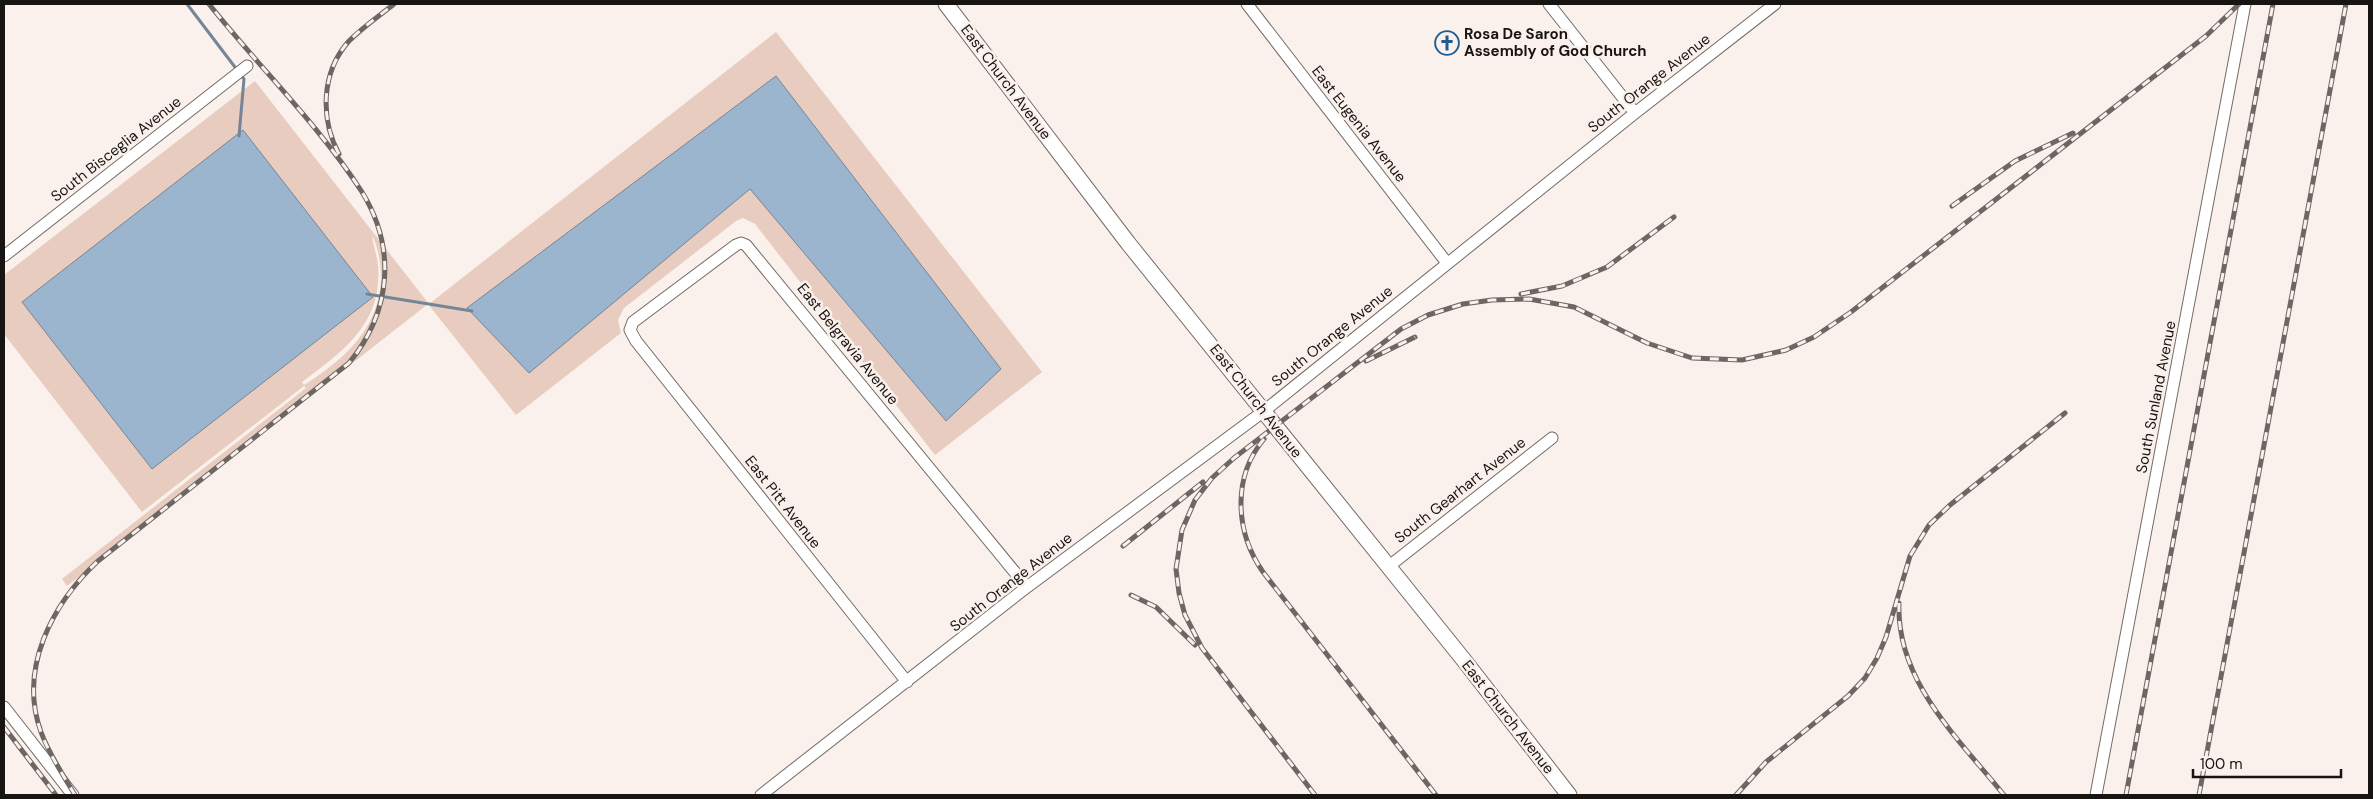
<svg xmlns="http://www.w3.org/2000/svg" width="2373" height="799" viewBox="0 0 2373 799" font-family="'DM Sans',sans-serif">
<rect width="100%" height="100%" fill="#faf0ec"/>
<path fill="#e7ccbf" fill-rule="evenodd" d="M776 32 1042 372 935 455 755 224 743 218 736 221 624 308 618 320 621 333 516 415 428 304 67 586 62 579 306 388 304 386 142 512 4 334V275L255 81 429 304ZM372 235C378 247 381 263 381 276 381 327 344 360 304 385L302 382C344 351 383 323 378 265 377 255 373 245 372 235Z"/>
<path fill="#9cb5ce" stroke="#748596" d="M776 76 1001 369 946 421 750 189 529 373 467 308Z
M243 130 373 297 152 469 22 302Z"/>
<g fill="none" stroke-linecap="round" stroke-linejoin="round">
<path stroke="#748596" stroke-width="3" d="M187 4 244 79 239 136
M367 294 472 311"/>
<g stroke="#736b67" stroke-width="13">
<path id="minor" d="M1247 4 1447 263
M1549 4 1635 113
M4 256 247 66
M1388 567 1552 438
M907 682 636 341 630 330 633 322 736 245 741 243 746 245 1027 587
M4 707 73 795
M761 795 1027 587 1264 411 1635 113 1775 4
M2096 795 2245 4"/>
</g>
<g stroke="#736b67" stroke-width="17">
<path id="major" d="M946 4 1128 243 1463 659 1569 795"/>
</g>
<use href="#minor" stroke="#fff" stroke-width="11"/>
<use href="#major" stroke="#fff" stroke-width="15"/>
<g stroke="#6d6764" stroke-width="5">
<path id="rail" d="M339 154C320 119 321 72 349 41 363 27 379 16 394 4
M1952 206 2015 161 2073 133
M1521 294 1562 286 1607 267 1674 217
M1366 361 1415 337
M1264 439C1232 477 1235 532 1263 572L1436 795
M1123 546 1203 482
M1131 595 1156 607 1195 645
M1899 603C1896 681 1958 738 2004 795
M4 727 56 795
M75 795C63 775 49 754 41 732 18 669 52 604 98 561L349 363C391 312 397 249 362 192 318 124 259 67 209 4
M1315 795 1202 648 1185 615 1179 593 1176 569 1182 530 1195 500 1212 478 1234 458 1401 329 1428 315 1463 304 1492 300 1529 299 1574 307 1647 343 1692 358 1742 360 1786 350 1814 337 1851 312 2206 36 2239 4
M1736 795 1766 762 1848 696 1865 678 1877 658 1886 637 1910 556 1929 525 1950 505 2065 413
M2126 795 2273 4
M2199 795 2346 4"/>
</g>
<use href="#rail" stroke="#faf0ec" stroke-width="3" stroke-dasharray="9" stroke-linecap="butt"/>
</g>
<defs>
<g id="church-ring" transform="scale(1.25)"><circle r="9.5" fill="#faf0ec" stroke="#1e5d93" stroke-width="1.5"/><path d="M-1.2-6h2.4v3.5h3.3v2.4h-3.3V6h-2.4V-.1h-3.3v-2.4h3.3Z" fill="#1e5d93"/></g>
</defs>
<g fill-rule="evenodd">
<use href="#church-ring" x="1447" y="43"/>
</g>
<g text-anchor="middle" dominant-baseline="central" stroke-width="5" stroke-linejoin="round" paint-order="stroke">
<g font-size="15" font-weight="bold" fill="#171412" stroke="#faf0ec" text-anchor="start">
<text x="1464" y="34">Rosa De Saron<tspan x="1464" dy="17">Assembly of God Church</tspan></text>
</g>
<g font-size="15" fill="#171412" stroke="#faf0ec">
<text transform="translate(1006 82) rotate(53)">East Church Avenue</text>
<text transform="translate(1649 83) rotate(-38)">South Orange Avenue</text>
<text transform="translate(1359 124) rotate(52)">East Eugenia Avenue</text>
<text transform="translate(116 149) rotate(-38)">South Bisceglia Avenue</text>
<text transform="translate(1332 336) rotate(-39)">South Orange Avenue</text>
<text transform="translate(848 344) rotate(51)">East Belgravia Avenue</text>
<text transform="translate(2156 397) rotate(-79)">South Sunland Avenue</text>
<text transform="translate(1256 401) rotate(52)">East Church Avenue</text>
<text transform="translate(1460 490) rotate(-38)">South Gearhart Avenue</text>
<text transform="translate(783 502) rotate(52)">East Pitt Avenue</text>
<text transform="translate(1011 582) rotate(-38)">South Orange Avenue</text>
<text transform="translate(1508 717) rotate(52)">East Church Avenue</text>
</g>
</g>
<rect width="2373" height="799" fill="none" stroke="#171412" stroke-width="10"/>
<path d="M2193 769v8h148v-8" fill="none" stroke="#171412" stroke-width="2.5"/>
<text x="2200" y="769" font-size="15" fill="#171412" stroke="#faf0ec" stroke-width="4" paint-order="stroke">100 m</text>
</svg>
